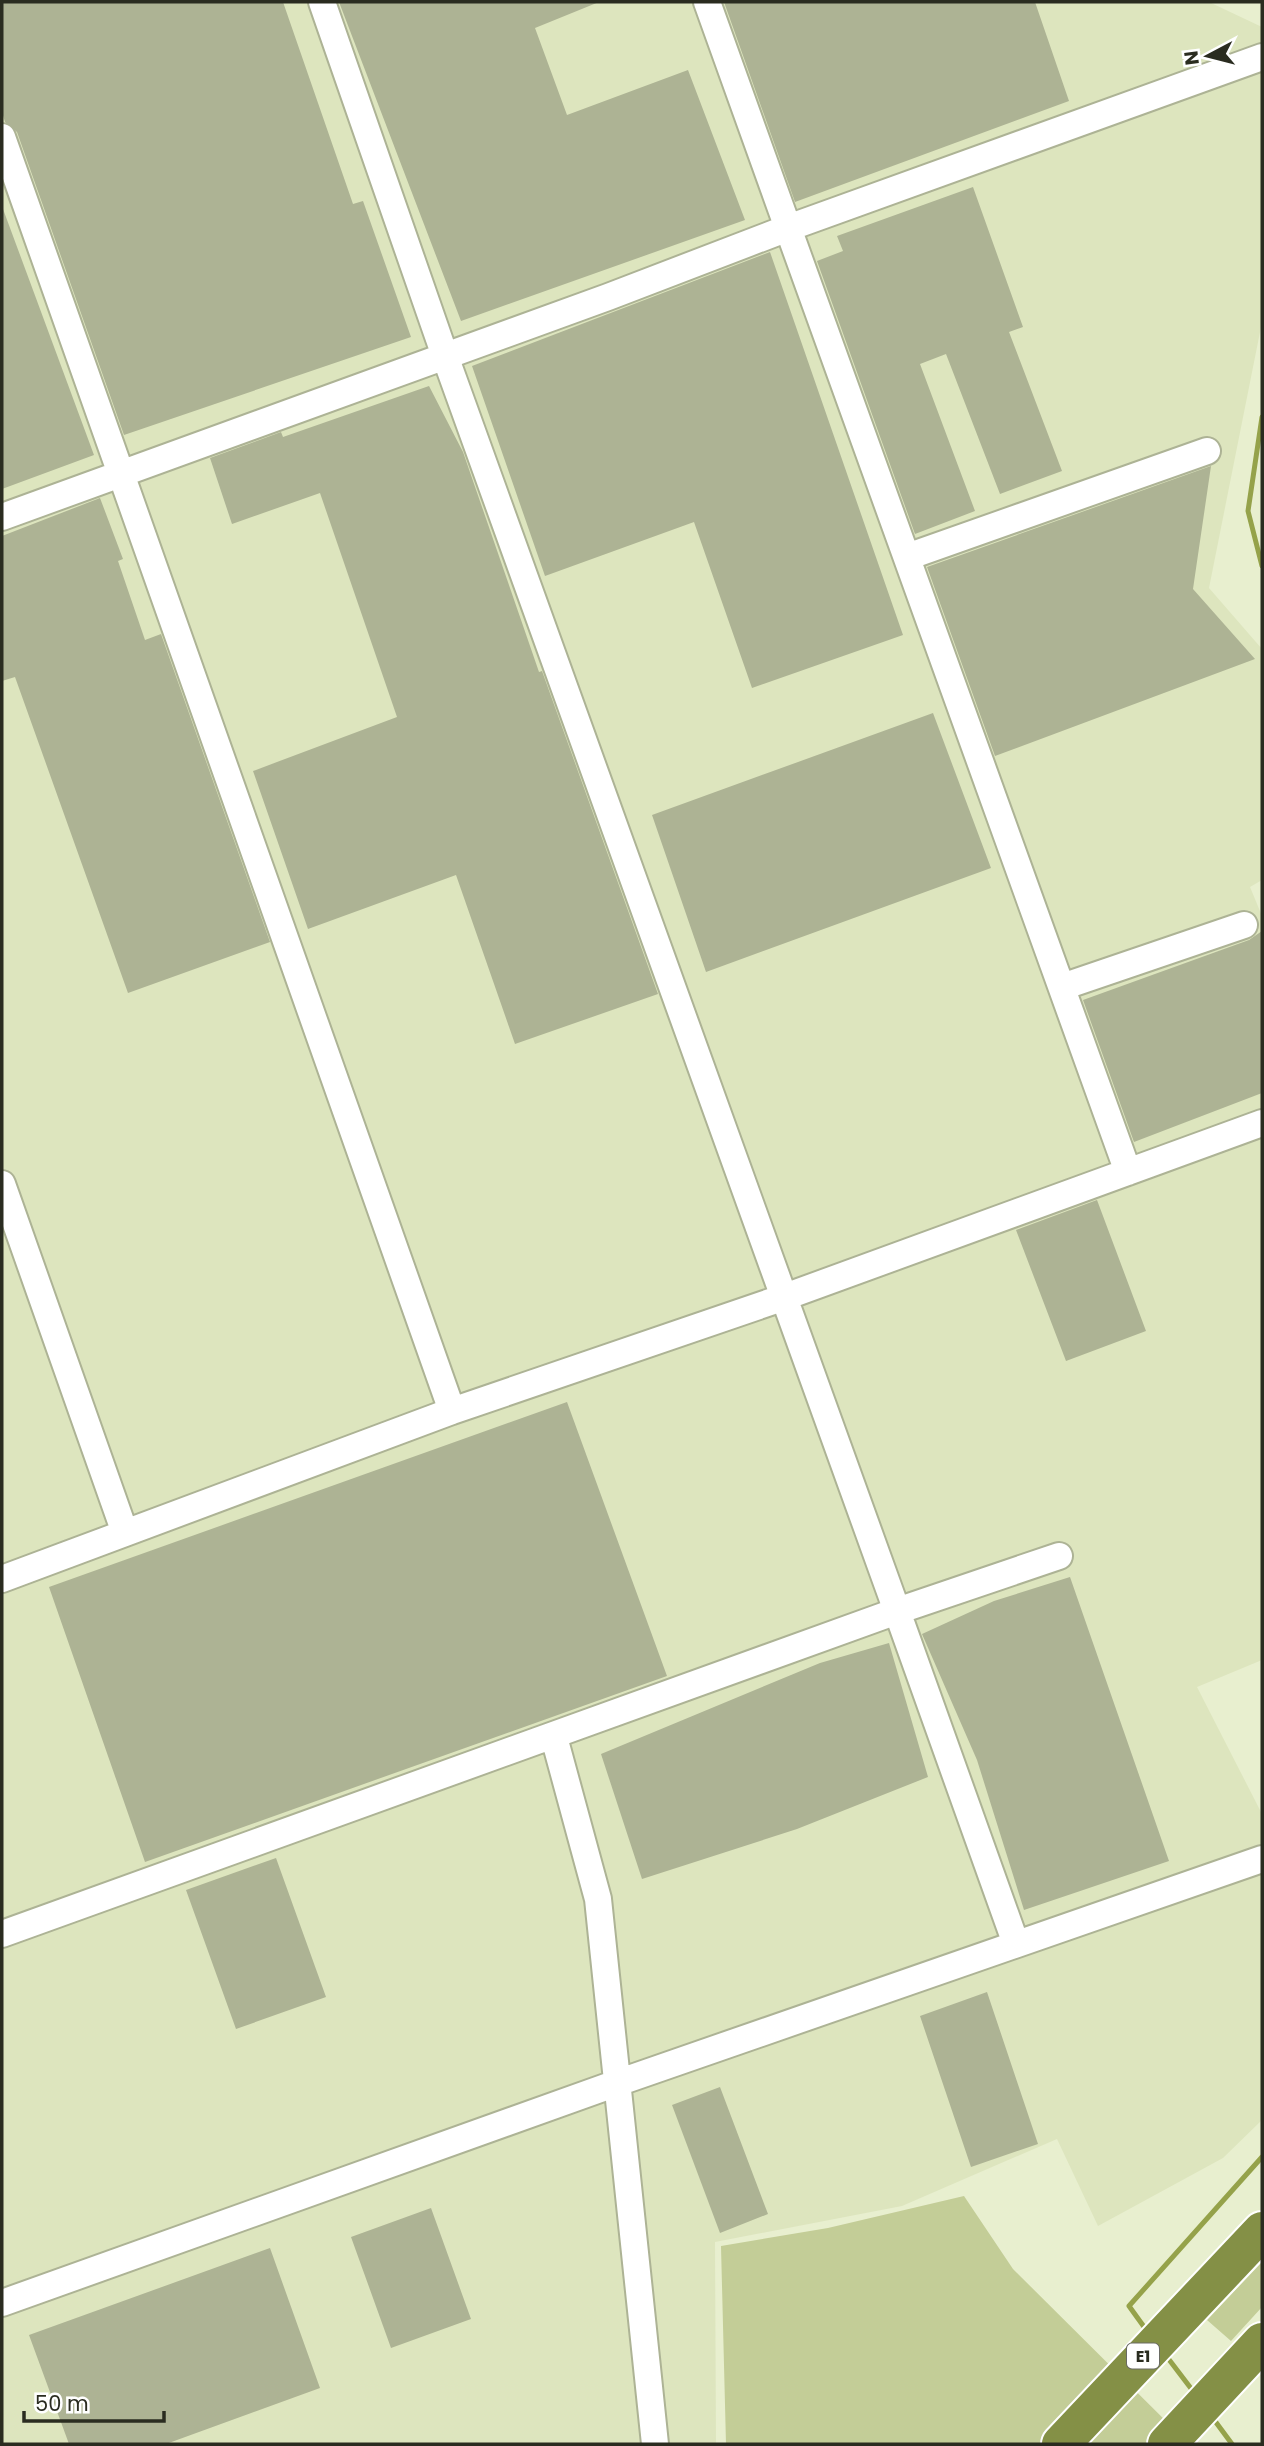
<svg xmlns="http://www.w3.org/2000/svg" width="1264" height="2446" viewBox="0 0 1264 2446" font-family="Poppins,sans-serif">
<rect width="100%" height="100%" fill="#e8efcf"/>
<path fill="#dde5be" d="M2 2H1209L1262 27V322L1209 588 1262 649V880L1250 887 1262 916V1660L1197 1687 1262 1814V2120L1223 2158 1098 2226 1057 2139 902 2206 715 2242 716 2444H2Z"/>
<path fill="#c3cd97" d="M964 2196 1013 2269 1189 2444H726L721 2246 828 2228Z
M1262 2262V2307L1231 2341 1207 2320Z"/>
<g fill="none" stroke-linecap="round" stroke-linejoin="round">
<path stroke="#95a24a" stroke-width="5" d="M1262 417 1248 511 1262 566
M1147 2331 1129 2306 1262 2157
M1164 2353 1196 2395
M1212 2417 1232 2444"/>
</g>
<path fill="#adb394" d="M2 2H283L353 204 363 201 411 337 124 435 17 132 5 122 2 112Z
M339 2H599L535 28 567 115 688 70 745 220 461 321Z
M724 2H1035L1069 101 795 202Z
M973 187 1023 327 1009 332 1062 471 1000 494 946 354 920 364 975 511 915 534 817 261 843 251 837 236Z
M3 209 94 455 2 489V210Z
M770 252 903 635 752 688 694 522 545 576 472 366Z
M429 386 463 452 539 672 542 671 658 994 515 1044 456 875 308 929 253 771 397 717 320 493 232 524 210 458 281 432 283 437Z
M1211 466 1193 589 1255 659 995 756 927 567Z
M100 498 123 559 118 561 145 640 161 634 270 942 128 993 15 677 2 681V536Z
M933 713 991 868 706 972 652 815Z
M1262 931V1093L1134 1142 1083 1000 1249 940Z
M1097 1200 1146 1331 1066 1361 1016 1230Z
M567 1402 667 1676 145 1862 49 1587Z
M1070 1577 1169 1861 1024 1910 977 1760 922 1634 994 1601Z
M889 1643 928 1777 797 1829 642 1879 601 1754 820 1663Z
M276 1858 326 1997 236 2029 186 1890Z
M987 1992 1038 2144 971 2167 920 2016Z
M720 2087 768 2214 720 2233 672 2105Z
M431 2208 471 2319 391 2348 351 2237Z
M270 2248 320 2388 166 2444H69L29 2335Z"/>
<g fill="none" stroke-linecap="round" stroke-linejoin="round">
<g stroke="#adb395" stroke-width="30">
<path id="minor" d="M2 137 452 1411
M2 517 608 297 788 228 707 2
M907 557 1207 451
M1062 987 1244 925
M1128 1172 788 228 1262 57
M2 1184 125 1533
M2 1579 452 1411 782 1298 1262 1123
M554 1737 598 1899 655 2444
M2 1934 897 1611 445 356 322 2
M1016 1944 897 1611 1059 1556
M2 2303 617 2083 1262 1859"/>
</g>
<g stroke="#fff" stroke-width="42">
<path id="highway" d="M1061 2444 1262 2231
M1167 2444 1262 2342"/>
</g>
<use href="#minor" stroke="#fff" stroke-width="26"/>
<use href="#highway" stroke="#849046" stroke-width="38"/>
</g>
<g text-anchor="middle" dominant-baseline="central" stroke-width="5" stroke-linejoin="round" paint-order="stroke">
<rect fill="#fff" stroke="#6a6b63" stroke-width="2" x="1127" y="2343.5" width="32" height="25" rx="5"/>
<g font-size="16" font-weight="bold" fill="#2a2c20">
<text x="1143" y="2356">E1</text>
</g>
</g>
<rect width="1264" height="2446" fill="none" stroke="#2a2c20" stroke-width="7"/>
<g transform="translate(1208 56) rotate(263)" stroke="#ffffff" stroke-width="5" paint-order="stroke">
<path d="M0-5L12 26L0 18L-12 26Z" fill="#2a2c20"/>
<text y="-10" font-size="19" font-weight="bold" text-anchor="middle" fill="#2a2c20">N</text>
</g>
<path d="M24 2411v10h140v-10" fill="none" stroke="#2a2c20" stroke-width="3.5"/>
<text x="35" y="2411" font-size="21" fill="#2a2c20" stroke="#ffffff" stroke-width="5" paint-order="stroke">50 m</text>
</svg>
